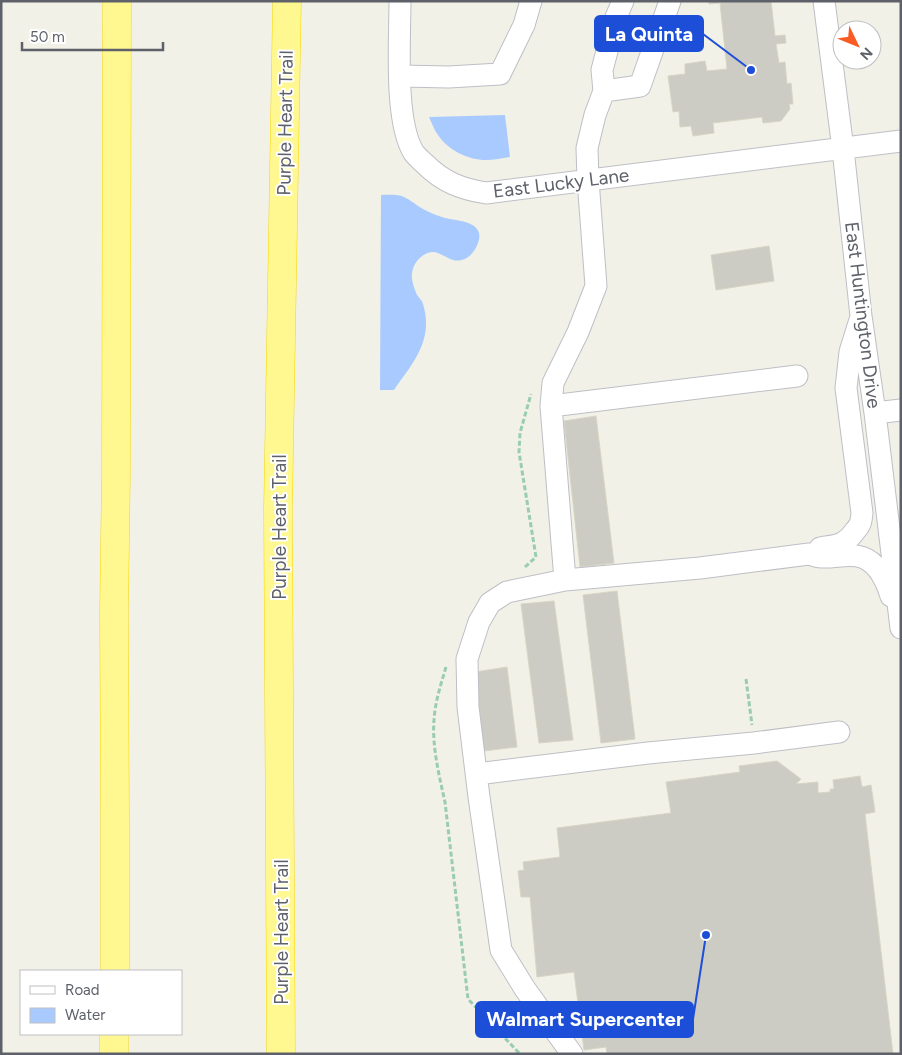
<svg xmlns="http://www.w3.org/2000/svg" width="902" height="1055" viewBox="0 0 902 1055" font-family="Figtree,sans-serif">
<rect width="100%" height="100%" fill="#f2f1e7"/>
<path fill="#a9caff" d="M505 115 510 157C502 158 494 160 486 160 468 160 448 150 438 135 434 130 432 123 429 117Z
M381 195C388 195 398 194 404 197 411 200 417 206 423 209 430 213 438 216 445 218 453 220 472 221 477 229 480 233 480 238 478 243 474 254 465 263 453 260 441 256 434 246 421 257 416 261 413 266 412 273 411 280 414 288 417 295 419 298 422 300 423 304 434 340 413 363 394 390H380Z"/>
<path fill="#cdccc4" stroke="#d7d5c4" d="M709 1H771L775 36 785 35 786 43 776 44 779 63 785 62 787 84 791 83 793 104H789L790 109 781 121 763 123 762 117 713 123 714 133 693 136 691 126 680 127 679 111 673 112 668 76 685 74V64L705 61 707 71 727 69 720 3 709 4Z
M769 246 774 281 716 290 711 255Z
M596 416 614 563 580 567 564 421Z
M617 591 635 739 601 743 583 595Z
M554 601 573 740 539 743 521 604Z
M507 667 517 747 484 751 475 672Z
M777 761 801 779 796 784 818 782V793L830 792V789H834L833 780 860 776 862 787 871 785 875 812 865 814 893 1054H607L606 1047 584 1050 574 972 537 977 530 897H521L518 871 524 870 523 862 560 857 557 828 671 813 666 782 740 772 739 766Z"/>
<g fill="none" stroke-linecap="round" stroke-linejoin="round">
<g stroke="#bebfc6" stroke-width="23">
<path id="minor" d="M400 1C400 39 394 122 414 153 417 157 421 160 425 164 443 182 461 189 486 193L901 141
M824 1 843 149 861 316 875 413 901 628
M400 76 449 77 500 74 524 25 531 1
M604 91 602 70 616 17 623 1
M551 406 797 376
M875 413 901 410
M820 548C837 545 844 546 855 531 861 524 861 522 862 513L846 388 850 352 860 320
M565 580 700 568 809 554C813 555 817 557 821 557 833 558 845 554 857 556 877 559 886 580 891 596
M477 774 648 753 754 743 839 732
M572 1054 525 989 501 950 479 797 468 707 467 659 479 622 490 603 507 592 565 580 551 406 553 383 578 332 596 286 588 180 587 148 595 115 604 91 640 86 670 1"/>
</g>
<g stroke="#f8d700" stroke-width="29">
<path id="highway" d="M115 971V822L114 610 116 475 117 1
M114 1054V1034
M281 1054 278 509 287 1"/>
</g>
<path stroke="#99ccb1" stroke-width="3" stroke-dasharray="5 2.5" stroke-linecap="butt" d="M525 567 536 557 519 452 520 433 531 394
M446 667C441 684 435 702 434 720 432 747 439 775 445 802L468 999 520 1054
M746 679 752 725"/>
<use href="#minor" stroke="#fff" stroke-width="21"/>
<use href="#highway" stroke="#fff790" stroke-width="28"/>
</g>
<g text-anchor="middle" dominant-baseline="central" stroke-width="4" stroke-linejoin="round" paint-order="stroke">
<g font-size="19" fill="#5e6169" stroke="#fff">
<text transform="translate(285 123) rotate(-89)">Purple Heart Trail</text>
<text transform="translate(561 183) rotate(-7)">East Lucky Lane</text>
<text transform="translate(863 315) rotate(83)">East Huntington Drive</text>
<text transform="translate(279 527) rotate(-90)">Purple Heart Trail</text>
<text transform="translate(281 932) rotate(-90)">Purple Heart Trail</text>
</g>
</g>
<path fill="none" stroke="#1d4ed8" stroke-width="2" d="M751 70L703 34M706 935L693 1019"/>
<g fill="#1d4ed8" stroke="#fff" stroke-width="2">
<circle cx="751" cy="70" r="5"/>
<circle cx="706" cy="935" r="5"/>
</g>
<g fill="#1d4ed8" stroke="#1d4ed8" stroke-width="2">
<rect x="595" y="16" width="108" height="35" rx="5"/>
<rect x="476" y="1002" width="217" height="35" rx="5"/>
</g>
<g font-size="20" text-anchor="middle" font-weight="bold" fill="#fff">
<text x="649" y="41">La Quinta</text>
<text x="585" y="1026">Walmart Supercenter</text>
</g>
<rect width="902" height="1055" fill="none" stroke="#5e6169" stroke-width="5"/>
<rect x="20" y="970" width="162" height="65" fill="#ffffff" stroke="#bfc0c3"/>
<rect x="30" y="986" width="25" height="8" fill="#ffffff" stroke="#bfc0c3"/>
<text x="65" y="995" font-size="15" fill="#5e6169">Road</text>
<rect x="30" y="1008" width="25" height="15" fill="#a9caff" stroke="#bfc0c3"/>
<text x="65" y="1020" font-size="15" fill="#5e6169">Water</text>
<g transform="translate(857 45) rotate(133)"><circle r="24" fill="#ffffff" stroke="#bfc0c3"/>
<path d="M0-4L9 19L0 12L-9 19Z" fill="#fa5b24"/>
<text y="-8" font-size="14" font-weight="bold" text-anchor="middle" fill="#5e6169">N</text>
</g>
<path d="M22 42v8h141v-8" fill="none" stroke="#5e6169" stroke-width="2.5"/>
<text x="30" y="42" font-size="15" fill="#5e6169" stroke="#ffffff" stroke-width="4" paint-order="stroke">50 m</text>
</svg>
